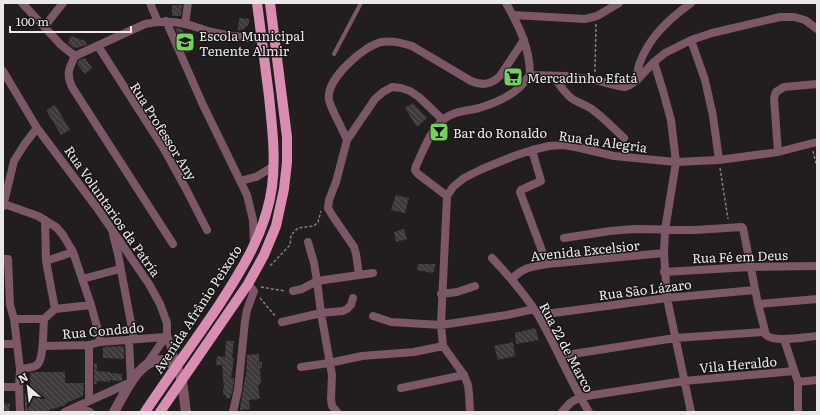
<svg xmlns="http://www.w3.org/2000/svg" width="820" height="415" viewBox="0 0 820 415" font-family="Literata,serif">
<defs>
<pattern id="building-back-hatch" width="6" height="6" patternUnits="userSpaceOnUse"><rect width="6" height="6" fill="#3e3a3c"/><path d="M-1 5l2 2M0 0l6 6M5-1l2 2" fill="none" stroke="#5a5658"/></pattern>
</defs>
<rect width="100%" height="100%" fill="#221e1f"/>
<path fill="url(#building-back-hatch)" d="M172 5H182L181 16H172Z
M239 18 249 19V24L243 30H238Z
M177 28 182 29 193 50 186 53 175 29Z
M71 36 85 41 87 45 76 48 72 47 68 43Z
M85 58 92 68 85 74 77 64 79 60Z
M512 67 522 74 515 83 506 76Z
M413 103 427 118 417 127 405 108Z
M55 105 70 130 61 135 46 110Z
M396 195 409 198 405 213 391 210Z
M404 229 407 239 396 242 394 232Z
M418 264H436L433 273 417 270Z
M535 328 539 340 516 344 515 333Z
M226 341H234L232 358H234L231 378H234L233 389 230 398 226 399V395H223V388H224L222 365H216L217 356 225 357Z
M513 342 515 356 498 360 494 346Z
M124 346V359L103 358V347Z
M259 354V362H262V368H260L261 384 258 385 260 399 249 400 250 409 240 410V407L243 391 245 377H246L247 355Z
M97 363V371L110 372V373L122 374V380L120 381 110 380V382L97 381V384H94V364Z
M34 372H65V383H84L83 396 66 403V405L49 410V411L46 412H25V394H30V373Z
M3 403 10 404 9 412H3Z"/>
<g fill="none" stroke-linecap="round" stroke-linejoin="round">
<path stroke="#827f80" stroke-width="1.5" stroke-dasharray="3 2" stroke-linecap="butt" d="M595 72 596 24
M813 151 817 167
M720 168 728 219
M270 265H271L290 245 291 235 298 228 314 226 318 222 321 211
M261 287 285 291
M260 298 276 317"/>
<path stroke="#7b5768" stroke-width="4" d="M334 54 361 3"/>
<path stroke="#7b5768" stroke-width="8" d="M22 3 61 45 75 56
M150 3 158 22
M506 3C519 26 530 48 530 75
M513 15 585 19 597 16 619 3
M166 21 203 105 247 195 253 220 254 245
M185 24 188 3
M44 27 63 3
M691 40 705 80 713 116 719 160
M98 46 164 149 186 189 207 230
M654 62 663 91 671 120 676 162 665 230 664 253 667 298 691 412
M3 71 37 128 97 208 149 284 160 304 167 323V335L146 365
M553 76C559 84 564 92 571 98 578 103 587 105 593 110 604 118 614 129 624 138
M637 80C636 75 638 70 639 65 648 38 669 19 691 3
M347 140C343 131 339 123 335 115 333 110 330 105 329 100 325 80 364 45 382 42 392 40 403 43 412 46L471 81C482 86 492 84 500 76L524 40
M532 150 541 181 521 190 520 192 547 264
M778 152 774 98 776 92 784 87 817 84
M240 181 256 177 274 166
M447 196 418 174 415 170 416 166C423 151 431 129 444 119 454 111 467 111 479 108 493 104 509 97 520 87 524 83 526 79 530 75L566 76 595 80 619 86 625 87 630 85 637 80 654 62 665 53 691 40 712 33 780 17H794L805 20 817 29
M447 196 453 187 464 178 482 169 514 156 532 150 549 146 564 145 580 148 614 156 676 162 719 160 778 152 817 142
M447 196 441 325 443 346 464 375 468 385 469 394 470 412
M4 204 38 216 56 227 63 235 73 252 91 305 99 334 100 342
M3 206 14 161 24 145 37 128
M45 220 46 261 55 309
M113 234 118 254 134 339
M564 238 610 231 635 229 695 230 742 227 743 228 758 304 766 335C774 343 805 337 817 336
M308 242 314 263 317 281 321 313 332 375 331 399 332 406 337 412
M173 244 72 87C66 74 69 68 75 56L145 24C159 21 172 21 185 24 195 26 203 30 212 32 229 36 246 38 262 39
M492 258C509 276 525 294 538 315 556 346 570 381 589 412
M3 259H8L10 305 14 319 20 369 19 387 20 412
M46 261 73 252
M664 272 750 267 817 266
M359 275 356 254 354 247 332 215 328 208 329 200 336 182 347 140 375 99 383 92 392 87 401 88 410 91 419 97 443 120
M82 279 120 269
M512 279C523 267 532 267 547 264L664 253
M293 291 302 289 317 281 373 273
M441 294 457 292 475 286
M758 304 817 299
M55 309 91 305
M538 315 667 298 755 290
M373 316 391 322 441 325 507 315 534 309
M14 319H44
M282 322 321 313 343 311 347 309 351 305 353 298
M167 335 178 370
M784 339 798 382V412
M3 344H16
M43 346 89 345 100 342 165 337
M560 356 675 338 764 332
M301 367 329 363 362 356 414 352 443 346
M20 369C25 368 35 368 38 364 44 357 43 328 44 319L55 309
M798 382 817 380
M3 387H19
M401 388 464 375
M89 401V345
M74 409H84L90 412
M65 412 131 382 129 340
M233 412 238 390 245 321 247 310 254 291 248 284
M562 412 570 403 580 397 684 381 794 371"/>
<path stroke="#7b5768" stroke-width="10" d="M114 412C124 395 141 354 165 361 172 362 178 369 180 375 184 385 184 402 186 412"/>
<path stroke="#d88db1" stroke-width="10" d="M145 412C169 376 195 341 219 305 243 268 266 231 272 187 276 156 272 127 269 96 265 65 261 34 257 3
M160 412 248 284 264 255 276 226 284 189 287 162V137L270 3"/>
</g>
<defs>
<g id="school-square" transform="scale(1)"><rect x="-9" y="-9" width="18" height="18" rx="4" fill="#74d25b" stroke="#181516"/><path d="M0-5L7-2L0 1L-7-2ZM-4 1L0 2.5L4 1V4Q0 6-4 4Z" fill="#111"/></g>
<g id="supermarket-square" transform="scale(1)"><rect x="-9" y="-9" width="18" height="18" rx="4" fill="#74d25b" stroke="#181516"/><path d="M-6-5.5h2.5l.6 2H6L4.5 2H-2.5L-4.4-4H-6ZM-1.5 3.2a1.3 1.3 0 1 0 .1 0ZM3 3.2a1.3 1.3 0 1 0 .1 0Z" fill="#111"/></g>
<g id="bar-square" transform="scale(1)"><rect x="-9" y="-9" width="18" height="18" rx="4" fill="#74d25b" stroke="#181516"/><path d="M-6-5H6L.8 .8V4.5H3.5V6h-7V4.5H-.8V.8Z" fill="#111"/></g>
</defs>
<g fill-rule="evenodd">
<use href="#school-square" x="185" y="42"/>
<use href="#supermarket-square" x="513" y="77"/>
<use href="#bar-square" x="439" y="132"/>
</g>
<g text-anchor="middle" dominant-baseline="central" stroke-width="3" stroke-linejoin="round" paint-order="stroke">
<g font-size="13" fill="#ebe8ea" stroke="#181516" text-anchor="start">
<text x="199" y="35">Escola Municipal<tspan x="199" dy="15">Tenente Almir</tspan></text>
<text x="527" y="77">Mercadinho Efatá</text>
<text x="453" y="132">Bar do Ronaldo</text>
</g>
<g font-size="13" fill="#ebe8ea" stroke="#181516">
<text transform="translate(164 131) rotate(58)">Rua Professor Any</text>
<text transform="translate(603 141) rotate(8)">Rua da Alegria</text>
<text transform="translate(113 211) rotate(55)">Rua Voluntarios da Patría</text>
<text transform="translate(585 250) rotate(-6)">Avenida Excelsior</text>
<text transform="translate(740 256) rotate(-2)">Rua Fé em Deus</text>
<text transform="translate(645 289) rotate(-7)">Rua São Lázaro</text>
<text transform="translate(197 309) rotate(-57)">Avenida Afrânio Peixoto</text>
<text transform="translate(103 330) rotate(-5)">Rua Condado</text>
<text transform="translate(567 347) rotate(62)">Rua 22 de Marco</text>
<text transform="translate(738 364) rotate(-5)">Vila Heraldo</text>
</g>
</g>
<rect width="820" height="415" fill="none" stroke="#ebe8ea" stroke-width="8"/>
<g transform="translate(28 387) rotate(332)" stroke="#181516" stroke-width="3" paint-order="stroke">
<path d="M0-3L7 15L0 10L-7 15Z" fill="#ebe8ea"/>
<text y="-6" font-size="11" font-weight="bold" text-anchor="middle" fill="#ebe8ea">N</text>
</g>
<path d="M10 26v6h121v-6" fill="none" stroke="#ebe8ea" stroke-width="2"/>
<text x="16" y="26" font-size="12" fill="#ebe8ea" stroke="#181516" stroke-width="3" paint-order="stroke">100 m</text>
</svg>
